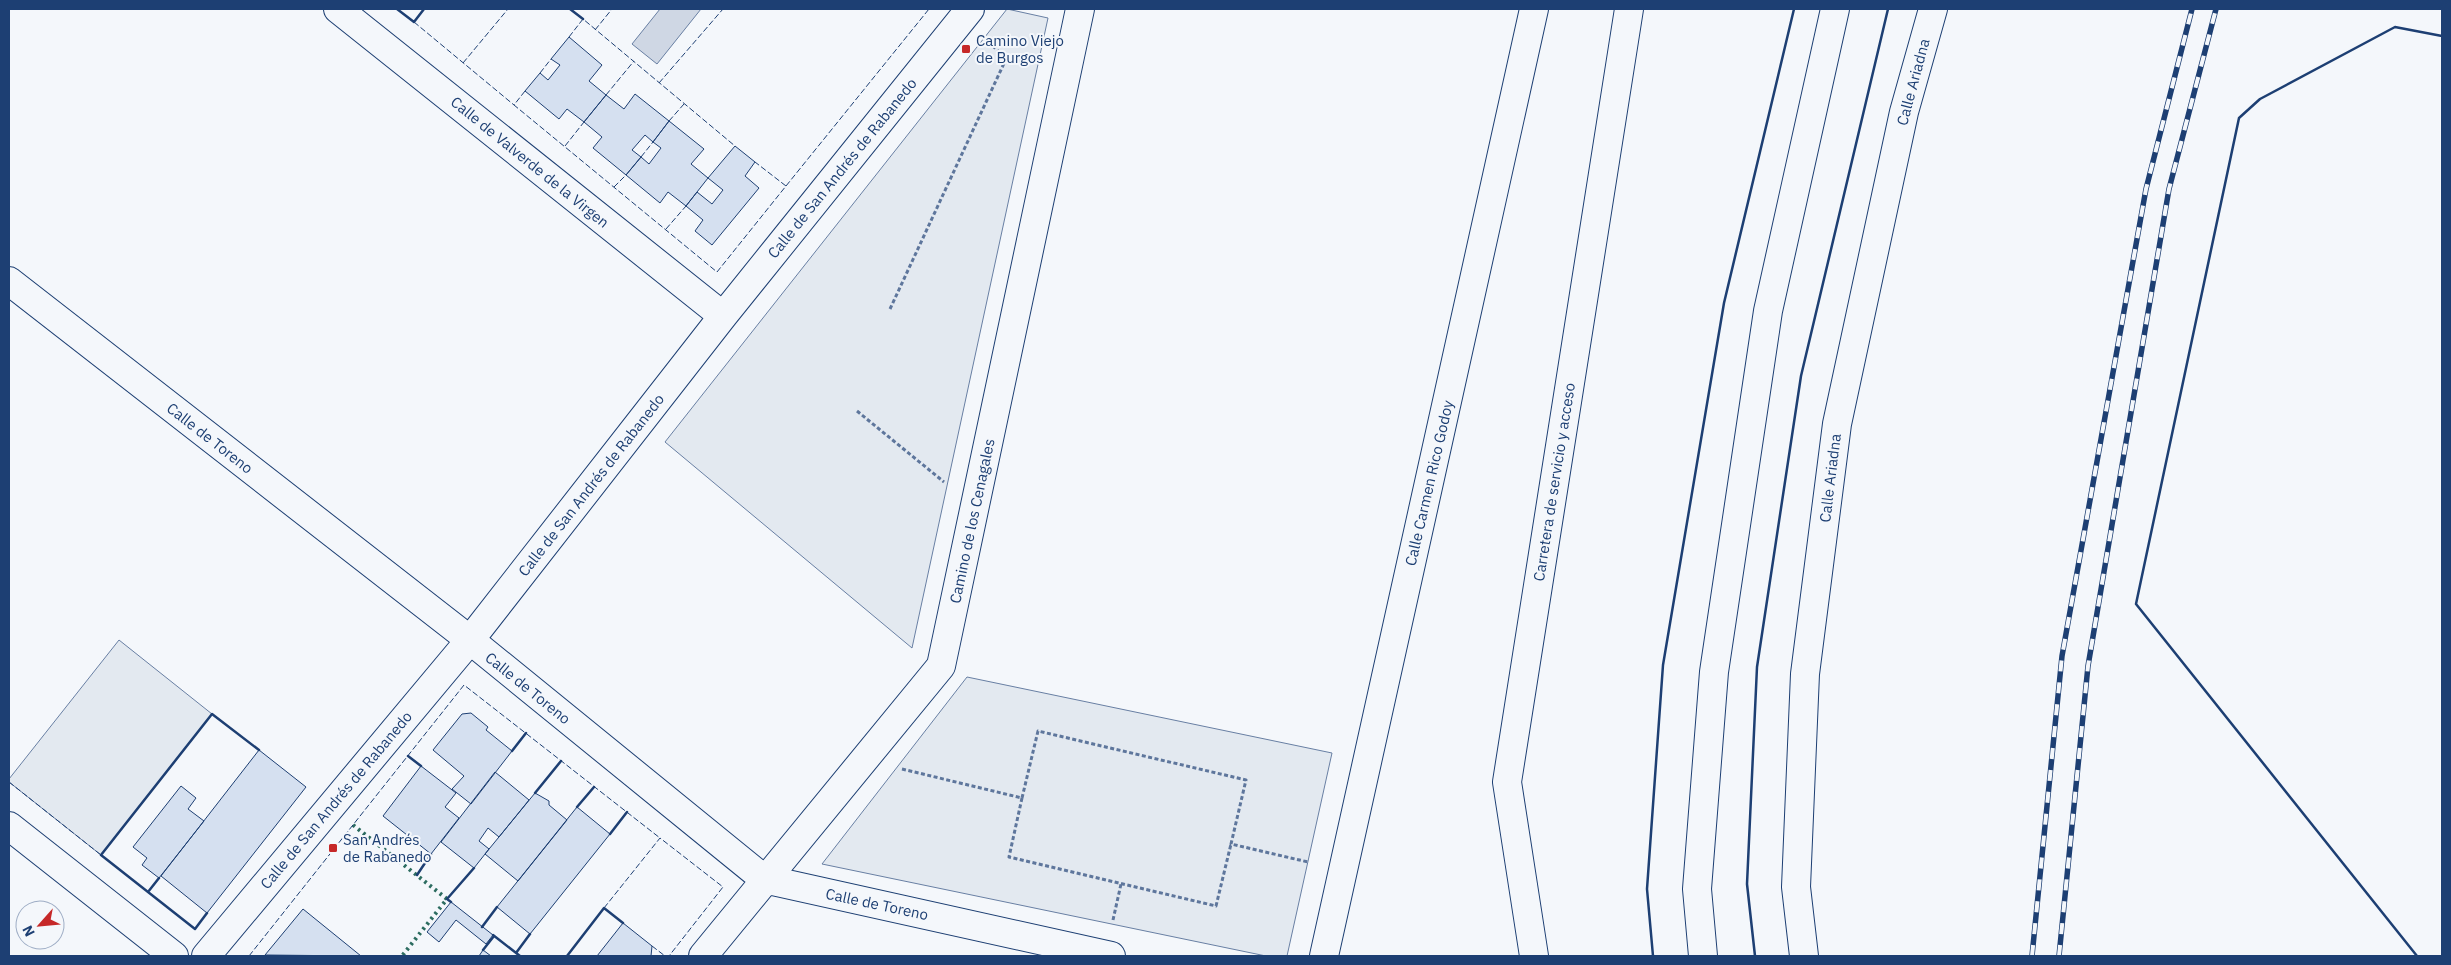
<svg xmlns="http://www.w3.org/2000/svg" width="2451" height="965" viewBox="0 0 2451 965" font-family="'IBM Plex Sans',sans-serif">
<rect width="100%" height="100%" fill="#f4f7fb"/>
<path fill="#e3e9f0" stroke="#687fa3" d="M1007 9 1048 18 912 648 665 442Z
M119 640 212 714 101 855 9 782V779Z
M967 677 1332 753 1287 956H1266L822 864Z"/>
<path fill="#cfd7e4" stroke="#687fa3" d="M660 9H701L657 64 632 44Z"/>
<path fill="#d5e0f0" stroke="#1d3f73" d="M569 37 602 65 589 81 606 95 584 122 567 109 559 119 525 91 540 73 548 80 560 65 551 59Z
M635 94 669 121 653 142 645 135 632 150 641 157 626 175 593 148 602 137 584 122 606 95 624 109Z
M669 121 704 149 691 164 708 178 686 206 668 192 660 203 626 175 641 157 649 164 661 148 653 142Z
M735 146 755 162 745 176 759 188 712 245 695 231 703 220 686 206 697 192 712 204 723 190 708 178Z
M471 713 488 727 486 730 512 751 471 804 452 789 464 776 433 750 462 714Z
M259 750 306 787 207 913 161 876Z
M421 766 456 793 445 807 459 818 431 854 383 816Z
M495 772 529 800 499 837 488 828 479 841 489 849 474 868 441 842Z
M181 786 196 798 188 809 204 821 159 878 142 865 147 858 133 847Z
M535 793 549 801V805L567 820 518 881 485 854Z
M577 807 610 834 530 934 497 907Z
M451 902 493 935 486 944 456 920 439 942 427 932Z
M303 909 361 956 265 955Z
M623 923 652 946 651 956H597Z
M483 950 491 956H479Z"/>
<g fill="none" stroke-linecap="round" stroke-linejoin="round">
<g stroke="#1d3f73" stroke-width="30">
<path id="minor" d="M338 9 723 316
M9 281 470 640 764 879 1111 956
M9 826 174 956
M206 956 470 640 723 316 970 9
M703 956 941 666 1080 9
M1324 956 1534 9
M1534 956 1507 782 1629 9"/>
</g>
<g stroke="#1d3f73" stroke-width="30">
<path id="highway" d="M1703 956 1697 889 1714 672 1768 311 1835 9
M1804 956 1796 887 1805 674 1837 424 1904 112 1933 9"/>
</g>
<path stroke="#5e769c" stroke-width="3" stroke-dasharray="4 2.5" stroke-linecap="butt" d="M988 41 1006 59 1032 63
M890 309 1006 59
M857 411 944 482
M902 769 1022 798 1038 731 1246 780 1231 844 1308 862
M1022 798 1009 857 1216 906 1231 844
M1113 920 1121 884"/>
<use href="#minor" stroke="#f4f7fb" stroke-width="28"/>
<use href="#highway" stroke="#f4f7fb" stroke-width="28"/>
<g stroke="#1d3f73" stroke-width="5.5">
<path id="rail" d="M2032 956 2062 656 2146 189 2192 9
M2059 956 2088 666 2169 189 2216 9"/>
</g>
<use href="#rail" stroke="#f4f7fb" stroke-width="4" stroke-dasharray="11" stroke-linecap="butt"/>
<path stroke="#2c6c60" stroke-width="4" stroke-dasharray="2.5 4" stroke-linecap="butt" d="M353 825 447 899 402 956"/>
<path stroke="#1d3f73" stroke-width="1" stroke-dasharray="6 2.5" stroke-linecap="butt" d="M414 22 514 105
M595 30 612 9
M569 37 583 19 735 146
M463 63 508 9
M540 73 551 59
M659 83 723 9
M525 91 514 105 717 272 786 186 755 162
M606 95 634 61
M669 121 684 104
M565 146 584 122
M641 157 653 142
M786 186 929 9
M614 187 626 175
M666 229 686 206
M9 782 101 855
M604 908 660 838 723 887 669 956
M652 946 665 956
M249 956 464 685 660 838"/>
<path stroke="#1d3f73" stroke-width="2.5" d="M397 9 414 22 424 9
M570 9 583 19
M512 751 526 733
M408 756 421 766
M535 793 561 761
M577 807 594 787
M610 834 627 812
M417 875 431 854
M159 878 148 892 195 929 207 913
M148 892 101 855 212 714 259 750
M451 902 447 899 474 868
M482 927 497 907
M493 935 520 956
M483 950 494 936
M516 953 530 934
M567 956 604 908 623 923
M1653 956 1647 889 1663 665 1724 303 1794 9
M1755 956 1747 884 1757 667 1801 376 1888 9
M2417 956 2136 604 2239 118 2260 99 2395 27 2442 36"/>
</g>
<g fill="#c62828" stroke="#f4f7fb" stroke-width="2">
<rect x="961" y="44" width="10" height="10" rx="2.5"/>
<rect x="328" y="843" width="10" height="10" rx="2.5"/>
</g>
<g text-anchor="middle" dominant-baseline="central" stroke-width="4" stroke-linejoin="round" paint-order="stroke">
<g font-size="15" fill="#1d3f73" stroke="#f4f7fb" text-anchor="start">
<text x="976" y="40">Camino Viejo<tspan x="976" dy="17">de Burgos</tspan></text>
<text x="343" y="839">San Andrés<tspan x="343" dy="17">de Rabanedo</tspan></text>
</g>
<g font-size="15" fill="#1d3f73" stroke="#f4f7fb">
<text transform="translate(1913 82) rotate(-75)">Calle Ariadna</text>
<text transform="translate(530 162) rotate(39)">Calle de Valverde de la Virgen</text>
<text transform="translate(842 168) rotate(-51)">Calle de San Andrés de Rabanedo</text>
<text transform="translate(210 438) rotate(38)">Calle de Toreno</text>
<text transform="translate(1830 478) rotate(-83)">Calle Ariadna</text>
<text transform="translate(1554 482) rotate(-81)">Carretera de servicio y acceso</text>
<text transform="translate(1429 483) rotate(-77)">Calle Carmen Rico Godoy</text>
<text transform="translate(591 485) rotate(-52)">Calle de San Andrés de Rabanedo</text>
<text transform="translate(972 521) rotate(-78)">Camino de los Cenagales</text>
<text transform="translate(528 688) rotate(39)">Calle de Toreno</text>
<text transform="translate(336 800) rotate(-50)">Calle de San Andrés de Rabanedo</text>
<text transform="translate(877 904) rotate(12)">Calle de Toreno</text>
</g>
</g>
<rect width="2451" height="965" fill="none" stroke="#1d3f73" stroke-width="20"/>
<g transform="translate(40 925) rotate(243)"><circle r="24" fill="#f4f7fb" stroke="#9eadc5"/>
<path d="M0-4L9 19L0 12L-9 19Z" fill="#c62828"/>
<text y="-8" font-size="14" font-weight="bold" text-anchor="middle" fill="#1d3f73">N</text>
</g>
</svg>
